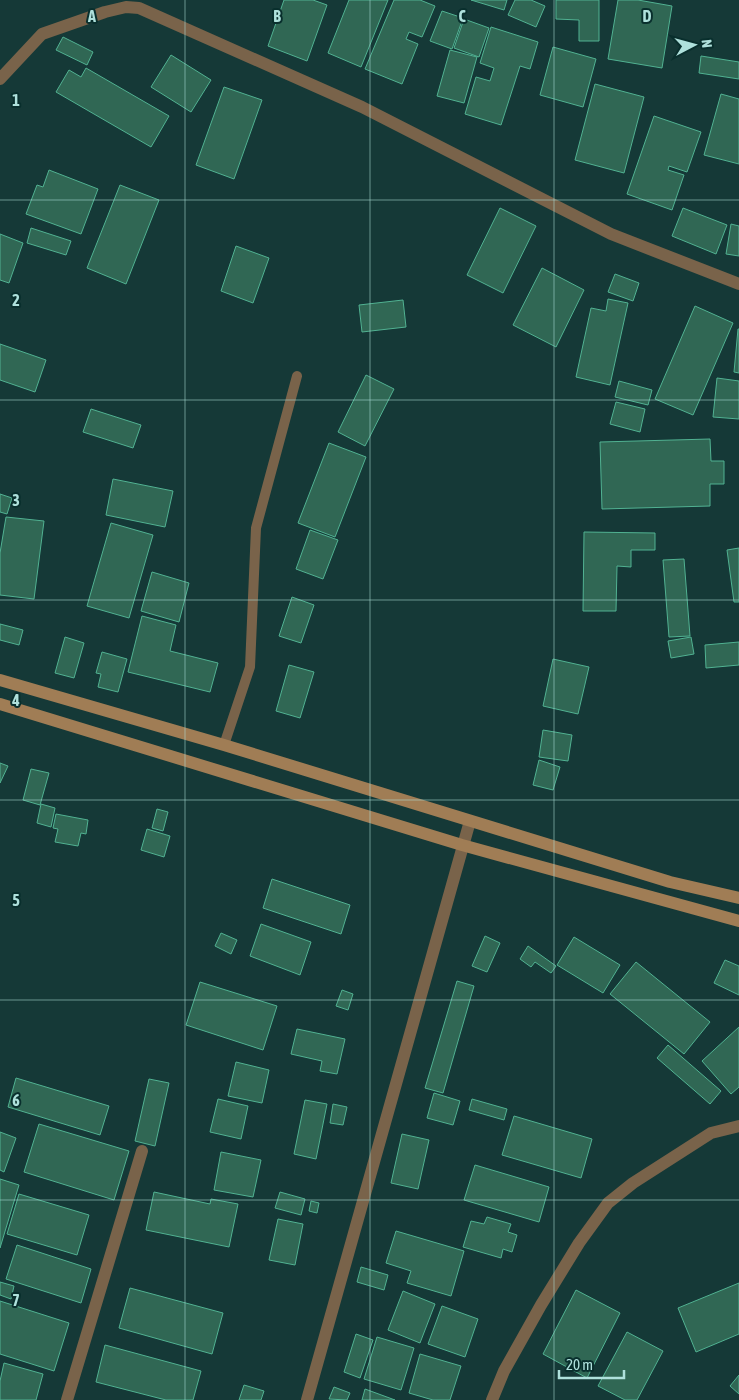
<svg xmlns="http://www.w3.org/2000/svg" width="739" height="1400" viewBox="0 0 739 1400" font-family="'Asap Condensed',sans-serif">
<rect width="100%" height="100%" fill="#153937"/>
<path fill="#306754" stroke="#51b292" d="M284 0H313L327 5 307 61 268 46Z
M349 0H388L361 67 328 53Z
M394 0H420L435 6 422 37 409 32 406 39 418 44 402 84 365 69Z
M471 0H507L504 10Z
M515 0H531L545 6 536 27 508 15Z
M556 0H599V41H579V20L556 19Z
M618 0H638L672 6 662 68 608 59Z
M442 11 463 18 452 49 430 41Z
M464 19 489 28 479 57 454 48Z
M491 27 538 42 530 69 520 66 501 125 465 114 476 77 490 81 494 68 480 63Z
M63 37 93 52 87 65 56 50Z
M553 47 596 59 583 107 540 95Z
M450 50 477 57 464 103 437 96Z
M171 55 211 80 191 112 151 87Z
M701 56 739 62V79L699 73Z
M86 68 169 116 151 147 56 92 69 70 81 77Z
M595 84 644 97 624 173 575 160Z
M224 87 262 100 234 179 196 165Z
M721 94 739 99V164L704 155Z
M654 116 701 132 687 172 669 166 668 170 684 175 672 210 627 194Z
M49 170 98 189 81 234 26 214 37 185 43 187Z
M120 185 159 200 126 284 87 268Z
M500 208 536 226 503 293 467 275Z
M683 208 727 225 716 254 672 236Z
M731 224 739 226V256L726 254Z
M31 228 71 241 66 255 27 243Z
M0 234 23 243 9 283 0 280Z
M236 246 269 258 253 303 221 291Z
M542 268 584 290 556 347 513 325Z
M615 274 639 283 633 301 608 292Z
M608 299 628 303 610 385 576 377 591 308 606 311Z
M403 300 406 327 362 332 359 305Z
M695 306 733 323 693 415 655 399Z
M738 329H739V373L734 372Z
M0 344 46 360 35 392 0 380Z
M366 375 394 389 365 446 338 432Z
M717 378 739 381V419L713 417Z
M619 381 652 390 648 405 615 397Z
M616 402 645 409 640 432 610 424Z
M91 409 141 425 133 448 83 432Z
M710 439 711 461H724V484H710V506L602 509 600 442Z
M329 443 366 457 335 537 298 523Z
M113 479 173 491 165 527 106 515Z
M0 494 12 498 7 514 0 512Z
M6 517 44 521 34 599 0 595V553Z
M111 523 153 535 129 618 87 606Z
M310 530 338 540 323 579 296 569Z
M584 532 655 533V550H631V567L617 566 616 611H583Z
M739 548V602H734L727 550Z
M684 559 690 636 669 637 663 560Z
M152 572 189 583 179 622 141 611Z
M292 597 314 605 301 643 279 636Z
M142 616 176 625 170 651 218 663 210 692 128 672Z
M0 624 23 630 19 645 0 640Z
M65 637 84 643 74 678 55 673Z
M691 637 694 654 671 658 668 641Z
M739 642V665L706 668 705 645Z
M102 652 127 659 118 692 98 687 101 674 96 673Z
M553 659 589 667 578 714 543 706Z
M289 665 314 672 300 718 276 711Z
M543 730 572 735 568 761 539 757Z
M539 760 560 767 553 790 533 785Z
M0 763 8 766 0 783Z
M31 769 49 773 40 805 23 800Z
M41 804 55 808 51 827 37 823Z
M157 809 168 812 163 831 152 828Z
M56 814 88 820 86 834 81 833 78 846 55 842 58 829 53 828Z
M147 829 170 836 164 857 141 850Z
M272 879 350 905 341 934 263 908Z
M261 924 311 942 300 975 250 956Z
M221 933 237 940 231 954 215 946Z
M485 936 500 943 487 972 472 966Z
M574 937 620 965 603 993 557 965Z
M528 946 556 966 551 973 535 962 531 967 520 959Z
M725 960 739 966V995L714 983Z
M636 962 710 1022 684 1054 610 994Z
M457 981 474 986 443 1093 425 1088Z
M200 982 277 1006 263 1050 186 1025Z
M342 990 353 994 348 1010 336 1006Z
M739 1027V1087L731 1094 702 1061Z
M297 1029 345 1039 337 1074 320 1071 322 1061 291 1054Z
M668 1045 721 1091 710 1104 657 1058Z
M236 1062 269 1070 262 1103 228 1096Z
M16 1078 109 1106 100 1135 8 1107Z
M149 1079 169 1083 155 1146 135 1141Z
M434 1093 460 1101 453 1125 427 1118Z
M218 1099 248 1106 241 1139 210 1132Z
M472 1099 507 1109 504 1120 469 1110Z
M305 1100 327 1104 316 1159 294 1154Z
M333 1104 347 1107 343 1125 330 1123Z
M514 1116 592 1139 581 1178 502 1155Z
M39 1124 129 1151 114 1200 24 1172Z
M0 1132 16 1138 4 1172 0 1170Z
M402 1134 429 1140 418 1189 391 1183Z
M221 1152 261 1160 253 1197 214 1190Z
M475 1165 549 1187 539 1222 464 1200Z
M0 1179 19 1185 0 1248Z
M154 1192 210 1204 211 1199 238 1204 229 1247 146 1230Z
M280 1192 305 1199 301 1215 275 1208Z
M19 1194 89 1215 77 1255 7 1234Z
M311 1201 319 1203 317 1213 309 1211Z
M487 1217 511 1224 508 1232 517 1235 512 1252 503 1249 501 1258 463 1247 471 1221 484 1224Z
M278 1219 303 1224 295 1265 269 1260Z
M396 1231 464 1251 451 1296 407 1283 411 1271 386 1263Z
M17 1245 91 1269 81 1303 6 1279Z
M361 1267 388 1275 384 1290 357 1282Z
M0 1282 14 1286 11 1299 0 1295Z
M739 1283V1334L696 1352 678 1308Z
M130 1288 223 1313 212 1354 119 1328Z
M576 1290 620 1313 587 1378 543 1354Z
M403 1291 435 1304 420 1343 388 1330Z
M0 1301 69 1323 54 1371 0 1354Z
M442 1306 478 1319 465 1357 428 1344Z
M627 1332 663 1351 637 1400H625L598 1386Z
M356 1334 373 1340 360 1378 344 1372Z
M377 1337 414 1348 401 1390 364 1379Z
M105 1345 201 1371 193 1400H166L96 1382Z
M420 1354 461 1366 450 1400H433L409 1393Z
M4 1363 43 1374 36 1400H0V1381Z
M739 1375V1394L730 1386Z
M244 1385 264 1391 261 1400H239Z
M334 1387 350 1393 347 1400 329 1399Z
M365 1389 395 1400H362Z"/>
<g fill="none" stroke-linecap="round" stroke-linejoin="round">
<path stroke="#79634a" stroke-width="10" d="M224 745 250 667 256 528 297 376"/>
<path stroke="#79634a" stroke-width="12" d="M0 79 42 34 105 12 126 7 139 8 362 107 611 234 739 284
M67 1400 142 1151
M492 1400 504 1371 541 1305 579 1243 608 1203 633 1183 711 1133 739 1126"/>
<path stroke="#79634a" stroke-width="12" d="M307 1400 470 821"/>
<path stroke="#a07d55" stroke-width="12" d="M0 680 224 745 670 882 739 898
M0 704 462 845 739 921"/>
</g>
<path fill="none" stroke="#afe1dc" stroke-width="1" stroke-opacity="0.55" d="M185 0V1400M370 0V1400M554 0V1400M0 200H739M0 400H739M0 600H739M0 800H739M0 1000H739M0 1200H739"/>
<g font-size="16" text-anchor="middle" font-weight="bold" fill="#afe1dc" stroke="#092f2d" stroke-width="4" stroke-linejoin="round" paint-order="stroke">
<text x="92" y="22">A</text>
<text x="277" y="22">B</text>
<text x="462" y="22">C</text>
<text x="647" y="22">D</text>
<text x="16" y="106">1</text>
<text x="16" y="306">2</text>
<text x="16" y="506">3</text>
<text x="16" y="706">4</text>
<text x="16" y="906">5</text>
<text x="16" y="1106">6</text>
<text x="16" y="1306">7</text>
</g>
<g transform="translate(694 45) rotate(84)" stroke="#092f2d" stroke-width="4" paint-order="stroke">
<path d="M0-4L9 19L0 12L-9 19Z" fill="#afe1dc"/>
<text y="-8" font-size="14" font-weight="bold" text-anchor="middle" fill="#afe1dc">N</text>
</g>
<path d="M559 1370v8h65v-8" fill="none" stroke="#afe1dc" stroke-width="2.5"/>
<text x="566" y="1370" font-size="15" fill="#afe1dc" stroke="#092f2d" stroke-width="4" paint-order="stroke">20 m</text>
</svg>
